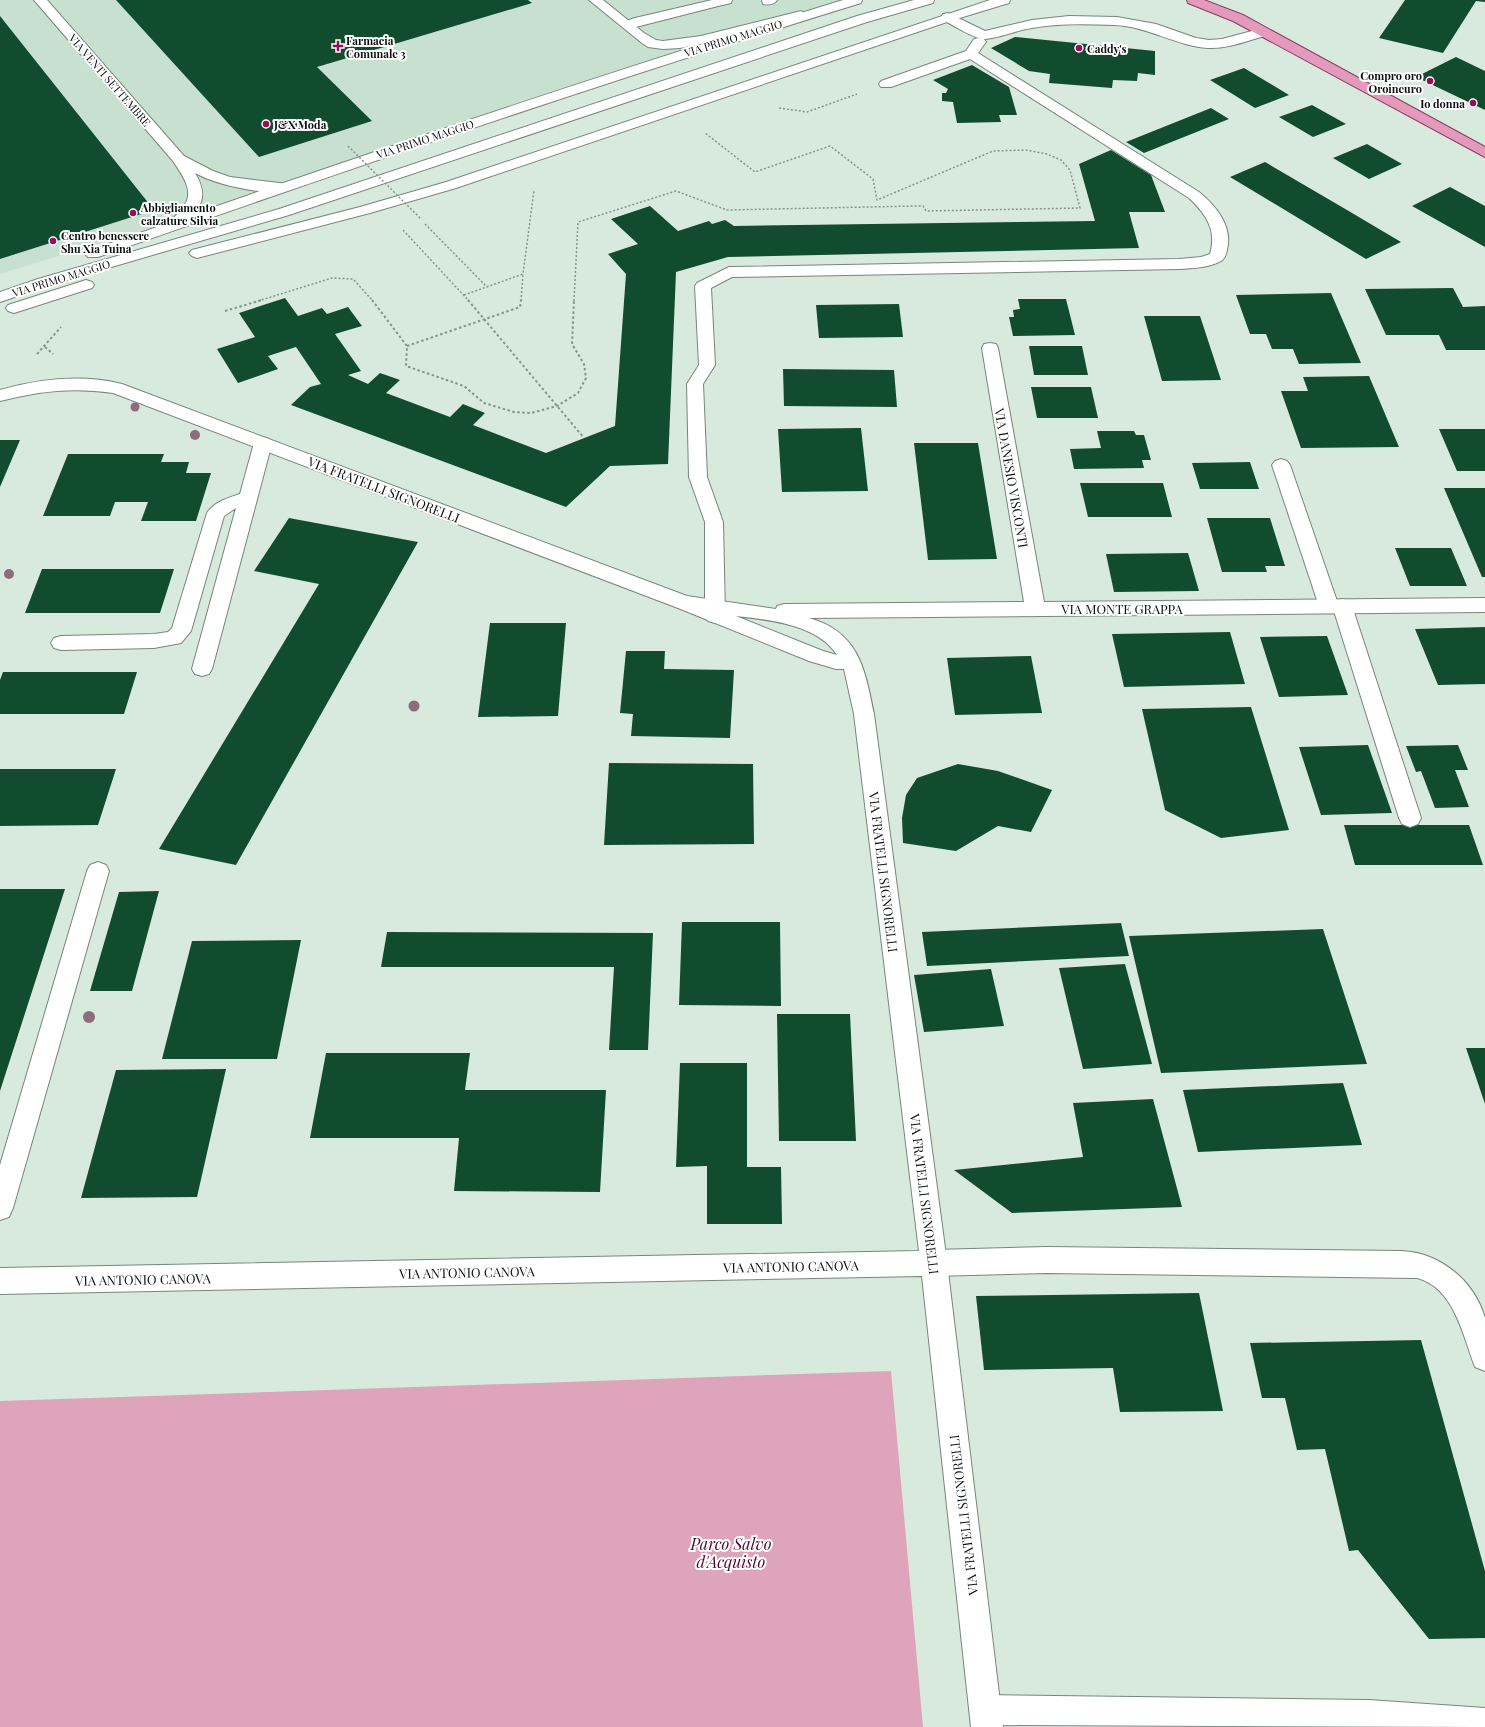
<svg xmlns="http://www.w3.org/2000/svg" width="1485" height="1727" viewBox="0 0 1485 1727" font-family="'Playfair Display',serif">
<rect width="100%" height="100%" fill="#d8eade"/>
<path fill="#c7e0cf" d="M0 0H858L283 187 0 274Z"/>
<path fill="#dea4b9" d="M891 1371 923 1727H0V1401Z"/>
<path fill="#124c2e" d="M116 0H528L532 3 317 67 372 121 259 157Z
M1405 0H1485V2L1476 1 1443 53 1379 38Z
M0 16 154 210 0 259Z
M1015 37 1155 51V75L1138 73 1137 81 1113 80 1112 88 1049 83 1050 74 1029 71 991 48Z
M1456 57 1485 71V110L1416 77Z
M972 65 1009 87 1017 115H999L1001 122 957 123 953 102 942 101V93H946L948 89 933 80Z
M1244 68 1289 95 1255 108 1210 80Z
M1312 105 1346 124 1313 137 1279 117Z
M1211 108 1229 119 1144 153 1126 142Z
M1367 144 1402 164 1369 179 1333 158Z
M1111 150 1151 175 1165 212H1129L1139 248 728 257 676 272 668 464 610 466 566 507 291 405 310 387 321 384 296 347 268 356 278 369 238 383 217 349 255 337 239 313 285 298 298 316 322 308 327 314 348 307 362 326 335 334 361 371 348 375 368 384 380 373 400 380 386 393 450 417 463 404 485 413 473 425 546 453 615 426 626 274 608 254 638 244 611 219 650 206 678 231 709 221 712 224 725 220 734 226 1095 221 1079 164Z
M1265 162 1347 210 1401 242 1366 259 1230 177Z
M1450 187 1485 206V247L1412 206Z
M1453 288 1463 307 1485 306V350H1446L1439 335H1386L1365 289Z
M1331 293 1361 363 1299 364 1293 349H1272L1266 334H1250L1236 295Z
M1018 299H1066L1075 335 1013 336 1009 317H1014L1013 310 1020 309Z
M899 304 903 337 819 338 816 305Z
M1144 316H1200L1221 380 1162 381Z
M1029 346H1082L1088 375H1034Z
M783 369 894 370 897 407 784 406Z
M1369 376 1399 447 1301 448 1281 391H1308L1303 377Z
M1031 387H1091L1098 418H1037Z
M861 428 868 491 782 492 778 429Z
M1439 429H1485V471H1457Z
M1097 431H1134L1136 435H1144L1151 460H1142L1144 468 1074 469 1070 449 1101 448Z
M0 440H20L0 487Z
M914 443H978L997 559 928 560Z
M68 454H164L161 462H189L186 473H211L196 521H141L148 502H115L110 516H43Z
M1250 462 1259 489H1200L1192 463Z
M1080 483H1163L1172 517H1088Z
M1444 488H1485V577H1482Z
M289 518 418 542 236 865 159 849 319 584 254 571Z
M1207 518H1270L1285 566H1265L1267 572H1222Z
M1395 548H1451L1467 586H1410Z
M1188 553 1199 591 1114 592 1106 554Z
M42 569H174L160 613H25Z
M490 623H566L558 716 478 717Z
M1485 627V684L1438 685 1415 629Z
M1230 632 1245 684 1124 687 1112 634Z
M1327 636 1348 695 1279 697 1260 637Z
M626 651H665L664 669 734 670 730 738 631 736 633 714 620 713Z
M1031 656 1042 713 955 715 947 658Z
M3 672H137L124 714H0V680Z
M1251 707 1289 830 1221 838 1165 810 1142 709Z
M1368 745 1392 813 1321 815 1299 747Z
M1458 745 1468 770H1455L1469 807 1435 808 1421 771 1416 772 1406 746Z
M609 763 753 764 754 844 604 845Z
M958 764 998 771 1052 790 1031 832 998 826 956 851 903 843 902 818 906 795 917 778Z
M0 769H116L98 825 0 826Z
M1344 825H1469L1483 865H1355Z
M0 889H65L0 1091Z
M159 891 132 991H90L119 892Z
M682 922H780L781 1006 679 1005Z
M1121 923 1129 956 927 966 922 932Z
M1323 929 1367 1064 1161 1073 1129 936Z
M387 932 653 933 648 1050H609L614 967H381Z
M301 940 277 1059H162L192 941Z
M1125 964 1152 1064 1083 1069 1059 968Z
M991 969 1004 1026 924 1032 914 975Z
M777 1014H850L856 1141H779Z
M1466 1048H1485V1104Z
M326 1053H470L465 1090H606L600 1192 454 1191 459 1138H310Z
M680 1063H747V1167H781L782 1224H707V1166L676 1167Z
M226 1069 197 1197 81 1198 116 1070Z
M1343 1083 1362 1145 1198 1152 1183 1090Z
M1153 1099 1182 1207 1012 1213 954 1170 1083 1157 1073 1103Z
M1199 1293 1223 1411 1120 1412 1113 1368 984 1370 976 1296Z
M1421 1340 1485 1571V1638L1429 1639 1358 1550 1349 1551 1325 1449 1297 1450 1285 1398H1262L1250 1343Z"/>
<g fill="none" stroke-linecap="round" stroke-linejoin="round">
<g stroke="#76867b" stroke-width="2">
<path id="lane" d="M712 0H732L731 3 718 6 628 29 621 25 623 22 635 18Z
M762 0H777C774 5 769 5 763 4Z
M948 13 985 31 1032 20 1069 16 1117 17 1156 24 1196 38 1209 40 1222 39 1263 28 1268 29 1270 32 1268 35C1249 40 1228 49 1208 48 1176 46 1147 26 1114 25 1087 24 1059 23 1032 28 1017 30 1000 38 985 39 974 39 953 25 943 20L941 17 943 14Z
M979 38 984 39 986 42 978 53 1199 192C1216 206 1233 226 1227 250 1226 254 1225 259 1221 261 1209 268 1193 268 1179 269L732 277 711 288 715 365 703 384 707 477 723 522 725 616 722 621 715 623 708 621 705 616V522L689 477 687 384 699 365 695 286 697 283 729 267 1179 259 1201 257 1210 254C1217 230 1206 214 1189 198L970 59 891 87H881L879 84 881 81 966 51 974 39Z
M263 437 269 439 272 443 212 669 209 674 202 676 195 674 192 669 236 508 224 516 191 631 181 643 154 648 61 650 54 648 51 643 54 638 61 636 154 634 168 632 172 628 207 513C214 502 228 498 240 494L254 443 257 439Z
M1281 459 1287 461 1290 465 1337 601 1342 599 1349 601 1352 606 1421 818 1418 824 1410 827 1402 824 1399 818 1334 611 1329 613 1322 611 1319 606 1272 465 1275 461Z
M98 862 106 865 109 871 13 1208 9 1217 0 1220V1165L87 871 90 865Z
M1047 1247 1402 1251C1441 1253 1474 1281 1485 1318 1485 1330 1485 1357 1485 1371L1475 1367C1463 1336 1454 1287 1417 1278L1047 1273 934 1276 925 1272 921 1263 925 1254 934 1250Z
M986 1695 1369 1700 1485 1708V1727L986 1725 975 1721 971 1710 975 1699Z"/>
</g>
<g stroke="#76867b" stroke-width="2">
<path id="street" d="M34 0H47L184 156 213 171 230 177 288 184 290 187 288 190C265 196 217 185 195 173 210 198 200 208 182 226H172L169 223C174 217 180 212 184 206 195 191 182 175 173 161Z
M589 0H603L644 33 656 40 663 41 701 36 801 11 807 15 806 18 724 39 680 48 663 49 648 47 642 43Z
M990 343 996 344 998 348 1044 602 1485 598V612L809 618C859 632 865 669 874 714L947 1263 1003 1727H971L922 1276 0 1294V1268L919 1251 854 714 844 669H836L809 661 678 608 113 393C72 387 40 391 0 401V390C39 379 82 374 122 384L687 596 776 609 777 606 784 604 1024 602 982 348 984 344ZM736 616C769 620 817 624 837 655L823 651Z"/>
</g>
<g stroke="#76867b" stroke-width="2">
<path id="secondary" d="M843 0H862L861 3C605 82 351 168 98 257H88L85 254 88 251C338 163 589 78 843 0Z
M914 0H934L933 3 867 22 289 215 50 285 0 302V292L38 279 279 209 857 16Z
M990 0H1010L1009 3 953 20 456 188 370 213 197 258 192 256 189 253 192 250 360 207 446 182Z
M86 280 92 282 94 285 92 288 14 313 8 311 6 308 8 305Z"/>
</g>
<g stroke="#8a3e60" stroke-width="2">
<path id="primary" d="M1187 0H1204L1243 15 1485 147V157L1233 21 1188 3Z"/>
</g>
<path stroke="#86938a" stroke-width="1.5" stroke-dasharray="2 2" stroke-linecap="butt" d="M779 108 807 112 857 94
M425 224 487 287
M403 230 469 301
M464 295 523 274 534 190
M258 301 332 278 353 279 373 301
M521 301 523 274
M574 301 578 222 676 191 727 210 915 206H923L926 211 1080 208 1070 170 1061 160 1047 154 1026 150 993 151 877 200 873 179 830 146 755 172 705 133"/>
<path stroke="#86938a" stroke-width="2" stroke-dasharray="2.5 2.5" stroke-linecap="butt" d="M372 300 407 346 406 366 464 386 484 403 514 412 531 413 557 406 578 393 586 378 584 364 572 344 574 300
M468 300 584 438
M225 311 262 300
M407 346 520 307 521 300
M45 347 53 354
M37 354 61 327"/>
<use href="#lane" fill="#fff" fill-rule="evenodd"/>
<use href="#street" fill="#fff" fill-rule="evenodd"/>
<use href="#secondary" fill="#fff" fill-rule="evenodd"/>
<use href="#primary" fill="#e39abb" fill-rule="evenodd"/>
<path stroke="#86938a" stroke-width="1.5" stroke-dasharray="2 2" stroke-linecap="butt" d="M348 146 421 219"/>
</g>
<g fill="#8d6c7c">
<circle cx="135" cy="407" r="4.5"/>
<circle cx="195" cy="435" r="5"/>
<circle cx="9" cy="574" r="5"/>
<circle cx="414" cy="706" r="5.5"/>
<circle cx="89" cy="1017" r="6"/>
</g>
<g fill="#9a0b5b" stroke="#fff" stroke-width="1.5">
<path d="M336 40h4v4h4v4h-4v4h-4v-4h-4v-4h4z"/>
<circle cx="1079" cy="48" r="4"/>
<circle cx="1430" cy="81" r="4"/>
<circle cx="1473" cy="103" r="4"/>
<circle cx="266" cy="124" r="4"/>
<circle cx="133" cy="213" r="4"/>
<circle cx="53" cy="241" r="4"/>
</g>
<g text-anchor="middle" dominant-baseline="central" stroke-width="4" stroke-linejoin="round" paint-order="stroke">
<g font-size="11" fill="#090f0b" stroke="#fff">
<text transform="translate(733 38) rotate(-17)">VIA PRIMO MAGGIO</text>
<text transform="translate(110 80) rotate(49)">VIA VENTI SETTEMBRE</text>
<text transform="translate(425 139) rotate(-18)">VIA PRIMO MAGGIO</text>
<text transform="translate(61 278) rotate(-17)">VIA PRIMO MAGGIO</text>
</g>
<g font-size="11" font-weight="bold" fill="#090f0b" stroke="#fff" text-anchor="start">
<text x="346" y="40">Farmacia<tspan x="346" dy="13">Comunale 3</tspan></text>
<text x="1087" y="48">Caddy's</text>
<text x="1422" y="75" text-anchor="end">Compro oro<tspan x="1422" dy="13">Oroineuro</tspan></text>
<text x="1465" y="103" text-anchor="end">Io donna</text>
<text x="274" y="124">J&amp;X Moda</text>
<text x="141" y="207">Abbigliamento<tspan x="141" dy="13">calzature Silvia</tspan></text>
<text x="61" y="235">Centro benessere<tspan x="61" dy="13">Shu Xia Tuina</tspan></text>
</g>
<g font-size="13" fill="#090f0b" stroke="#fff">
<text transform="translate(1012 478) rotate(80)">VIA DANESIO VISCONTI</text>
<text transform="translate(384 489) rotate(21)">VIA FRATELLI SIGNORELLI</text>
<text x="1122" y="608">VIA MONTE GRAPPA</text>
<text transform="translate(884 872) rotate(83)">VIA FRATELLI SIGNORELLI</text>
<text transform="translate(925 1194) rotate(83)">VIA FRATELLI SIGNORELLI</text>
<text transform="translate(791 1266) rotate(-1)">VIA ANTONIO CANOVA</text>
<text transform="translate(467 1272) rotate(-1)">VIA ANTONIO CANOVA</text>
<text transform="translate(143 1279) rotate(-1)">VIA ANTONIO CANOVA</text>
<text transform="translate(963 1515) rotate(-97)">VIA FRATELLI SIGNORELLI</text>
</g>
<g font-size="16" font-style="italic" fill="#4f052c" stroke="#fff">
<text x="731" y="1543">Parco Salvo<tspan x="731" dy="18">d'Acquisto</tspan></text>
</g>
</g>
</svg>
